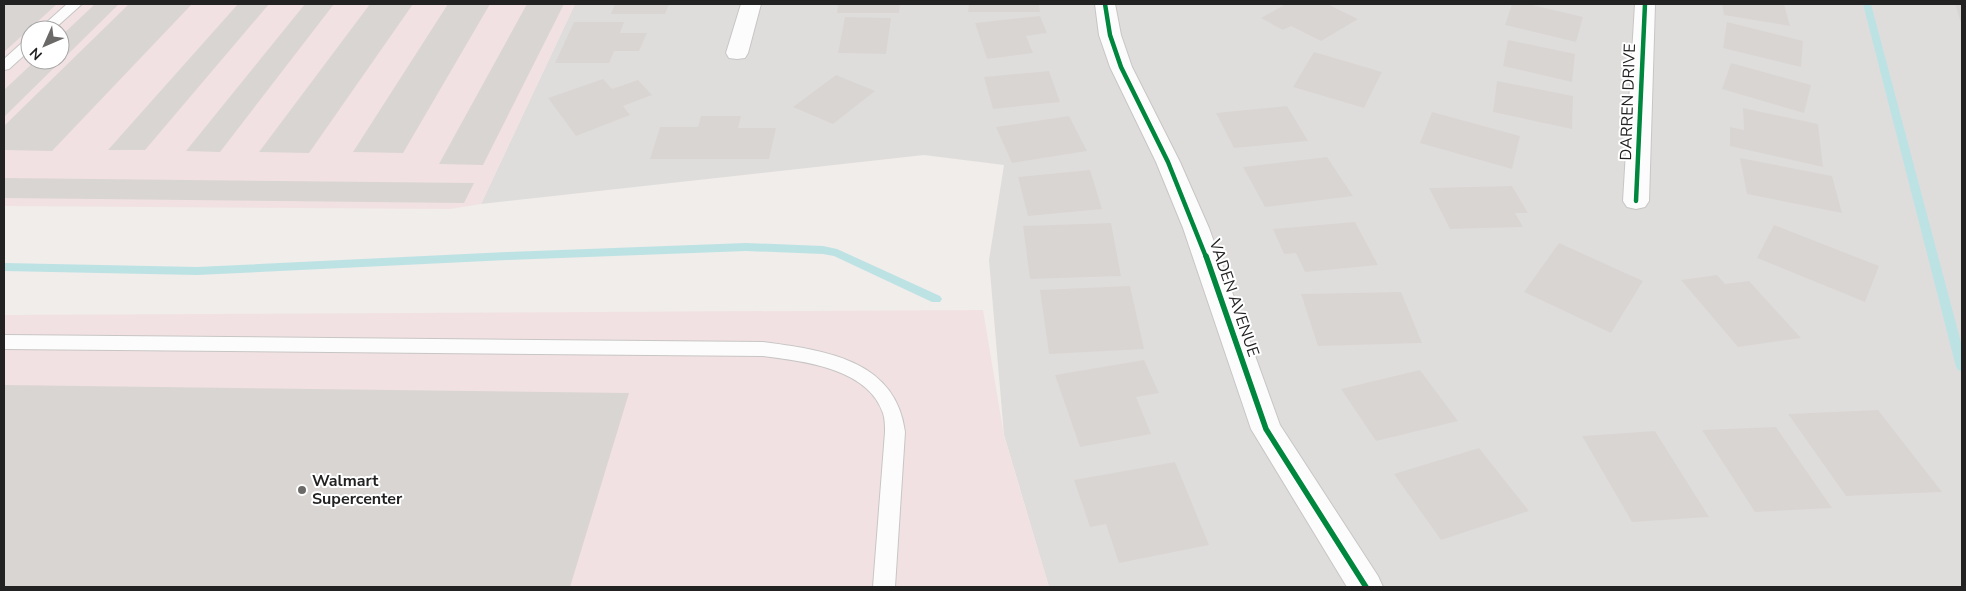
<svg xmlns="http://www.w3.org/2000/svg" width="1966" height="591" viewBox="0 0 1966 591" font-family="'Nunito Sans',sans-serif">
<rect width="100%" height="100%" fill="#f0edea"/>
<path fill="#dfdddc" d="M575 4H1962V587H1049L1004 435 989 260 1004 165 924 155 481 204Z"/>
<path fill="#f2e1e2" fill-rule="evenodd" d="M4 4H575L481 204 450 209 4 206ZM30 30H60V60H30Z
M983 310 1004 436 1049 587H4V315Z"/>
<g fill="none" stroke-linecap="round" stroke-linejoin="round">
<path fill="#bde2e4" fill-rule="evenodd" d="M1863 4H1871L1962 346V372L1958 370 1956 367Z
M746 243 823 246 837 249 940 296 942 299 940 302H932L834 256 823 254 746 251 507 260 197 275 4 271V263L197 267 507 252Z"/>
</g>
<path fill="#d9d5d3" d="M4 4H57L4 52Z
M95 4H119L4 117V90L36 60H60V37Z
M129 4H192L52 151 4 150V126Z
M238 4H269L145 150H108Z
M305 4H334L220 152 186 151Z
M370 4H413L309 153 259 152Z
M448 4H490L403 153 353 152Z
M527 4H564L483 165 439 164Z
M615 4H669L665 14H611Z
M838 4H900L899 13H837Z
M969 4H1039L1040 12H968Z
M1286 4H1327L1358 19 1321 41 1291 26 1283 30 1261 18Z
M1512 4H1528L1583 17 1576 42 1505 25Z
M1722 4H1784L1790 26 1724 15Z
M1955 4 1962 5V26Z
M1040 16 1047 33 1026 36 1033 53 987 59 975 23Z
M845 17 891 18 886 54 838 53Z
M574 22H624L620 33H647L639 51H614L609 63H555Z
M1727 22 1803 41 1801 67 1723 48Z
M1508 40 1575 54 1572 82 1503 66Z
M1314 52 1382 72 1364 108 1293 87Z
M1731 63 1811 85 1804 113 1722 89Z
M1049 71 1060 102 993 109 984 77Z
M836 75 875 91 833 124 793 107Z
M603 79 612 89 638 80 652 95 623 106 630 115 576 136 548 98Z
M1497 81 1573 96 1572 129 1493 112Z
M1287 106 1308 141 1234 148 1216 113Z
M1743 108 1818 124 1823 167 1730 146V127L1744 130Z
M1432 112 1520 136 1512 169 1420 143Z
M701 116H741L738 128H776L769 159H650L660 127H698Z
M1069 116 1087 151 1012 163 996 127Z
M1327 157 1353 196 1265 207 1243 167Z
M1740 158 1832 176 1842 213 1747 194Z
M1090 170 1102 209 1028 216 1018 177Z
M4 178 474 183 464 203 4 198Z
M1512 186 1528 213H1515L1523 227 1450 229 1429 188Z
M1355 222 1378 265 1305 272 1296 253 1284 254 1273 229Z
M1111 223 1121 276 1030 279 1023 226Z
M1774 225 1879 266 1865 302 1757 258Z
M1559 243 1643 281 1611 333 1524 292Z
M1717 275 1725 284 1749 281 1801 338 1738 347 1681 280Z
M1130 286 1144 349 1049 354 1040 290Z
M1401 292 1422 343 1318 346 1301 294Z
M1144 360 1159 393 1136 397 1151 434 1080 447 1055 375Z
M1420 370 1458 421 1376 441 1341 389Z
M4 385 629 393 570 587H4Z
M1878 410 1942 492 1846 496 1788 414Z
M1776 427 1832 508 1755 512 1702 430Z
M1655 431 1709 517 1632 522 1582 436Z
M1479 448 1529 511 1441 540 1394 474Z
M1175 462 1209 545 1119 563 1106 524 1090 527 1074 480Z"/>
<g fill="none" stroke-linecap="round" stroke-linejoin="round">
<g stroke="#c7c6c5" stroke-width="2">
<path id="service" d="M67 4H82L53 30H38Z
M30 39V50L9 69 4 70V59L25 40Z
M4 335 763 342C823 350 896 359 905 432L895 587H873L885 432C885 426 885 419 883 413 868 368 802 361 763 356L4 349Z"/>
</g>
<g stroke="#c7c6c5" stroke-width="2">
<path id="minor" d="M741 4H761L748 53 745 58 737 59 729 58 726 53Z
M1095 4H1115L1121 35 1132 67 1180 162 1209 228 1280 425 1378 576 1383 587H1347L1251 429 1183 228 1156 162 1110 67 1099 35Z
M1635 4H1655L1649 201 1645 207 1636 209 1627 207 1623 201Z"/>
</g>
<use href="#service" fill="#fdfcfc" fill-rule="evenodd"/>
<use href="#minor" fill="#fdfcfc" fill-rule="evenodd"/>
<g stroke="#fff" stroke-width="7">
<path id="cycleway-far1" d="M1105 4 1110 35 1121 67 1168 162 1206 257
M1636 201 1645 4"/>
</g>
<g stroke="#fff" stroke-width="9">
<path id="cycleway" d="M1206 256 1266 429 1366 587"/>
</g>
<use href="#cycleway-far1" stroke="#00873e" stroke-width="4.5"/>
<use href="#cycleway" stroke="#00873e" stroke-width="5.5"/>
</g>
<circle fill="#6a6968" stroke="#fff" stroke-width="2" cx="302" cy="490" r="5"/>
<g text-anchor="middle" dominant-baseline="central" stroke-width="4" stroke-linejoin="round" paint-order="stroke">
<g font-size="16" fill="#222" stroke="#fff">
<text transform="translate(1628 102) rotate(-88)">DARREN DRIVE</text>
<text transform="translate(1234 298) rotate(71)">VADEN AVENUE</text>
</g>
<g font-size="16" font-weight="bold" fill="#222" stroke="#fff" text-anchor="start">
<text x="312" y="481">Walmart<tspan x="312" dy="18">Supercenter</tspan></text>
</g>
</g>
<rect width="1966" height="591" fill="none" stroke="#222222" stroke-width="10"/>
<g transform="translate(45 45) rotate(225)"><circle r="24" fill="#ffffff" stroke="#a7a7a7"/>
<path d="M0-4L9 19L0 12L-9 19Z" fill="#6a6968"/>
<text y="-8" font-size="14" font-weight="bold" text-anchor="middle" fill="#222222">N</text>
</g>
</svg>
